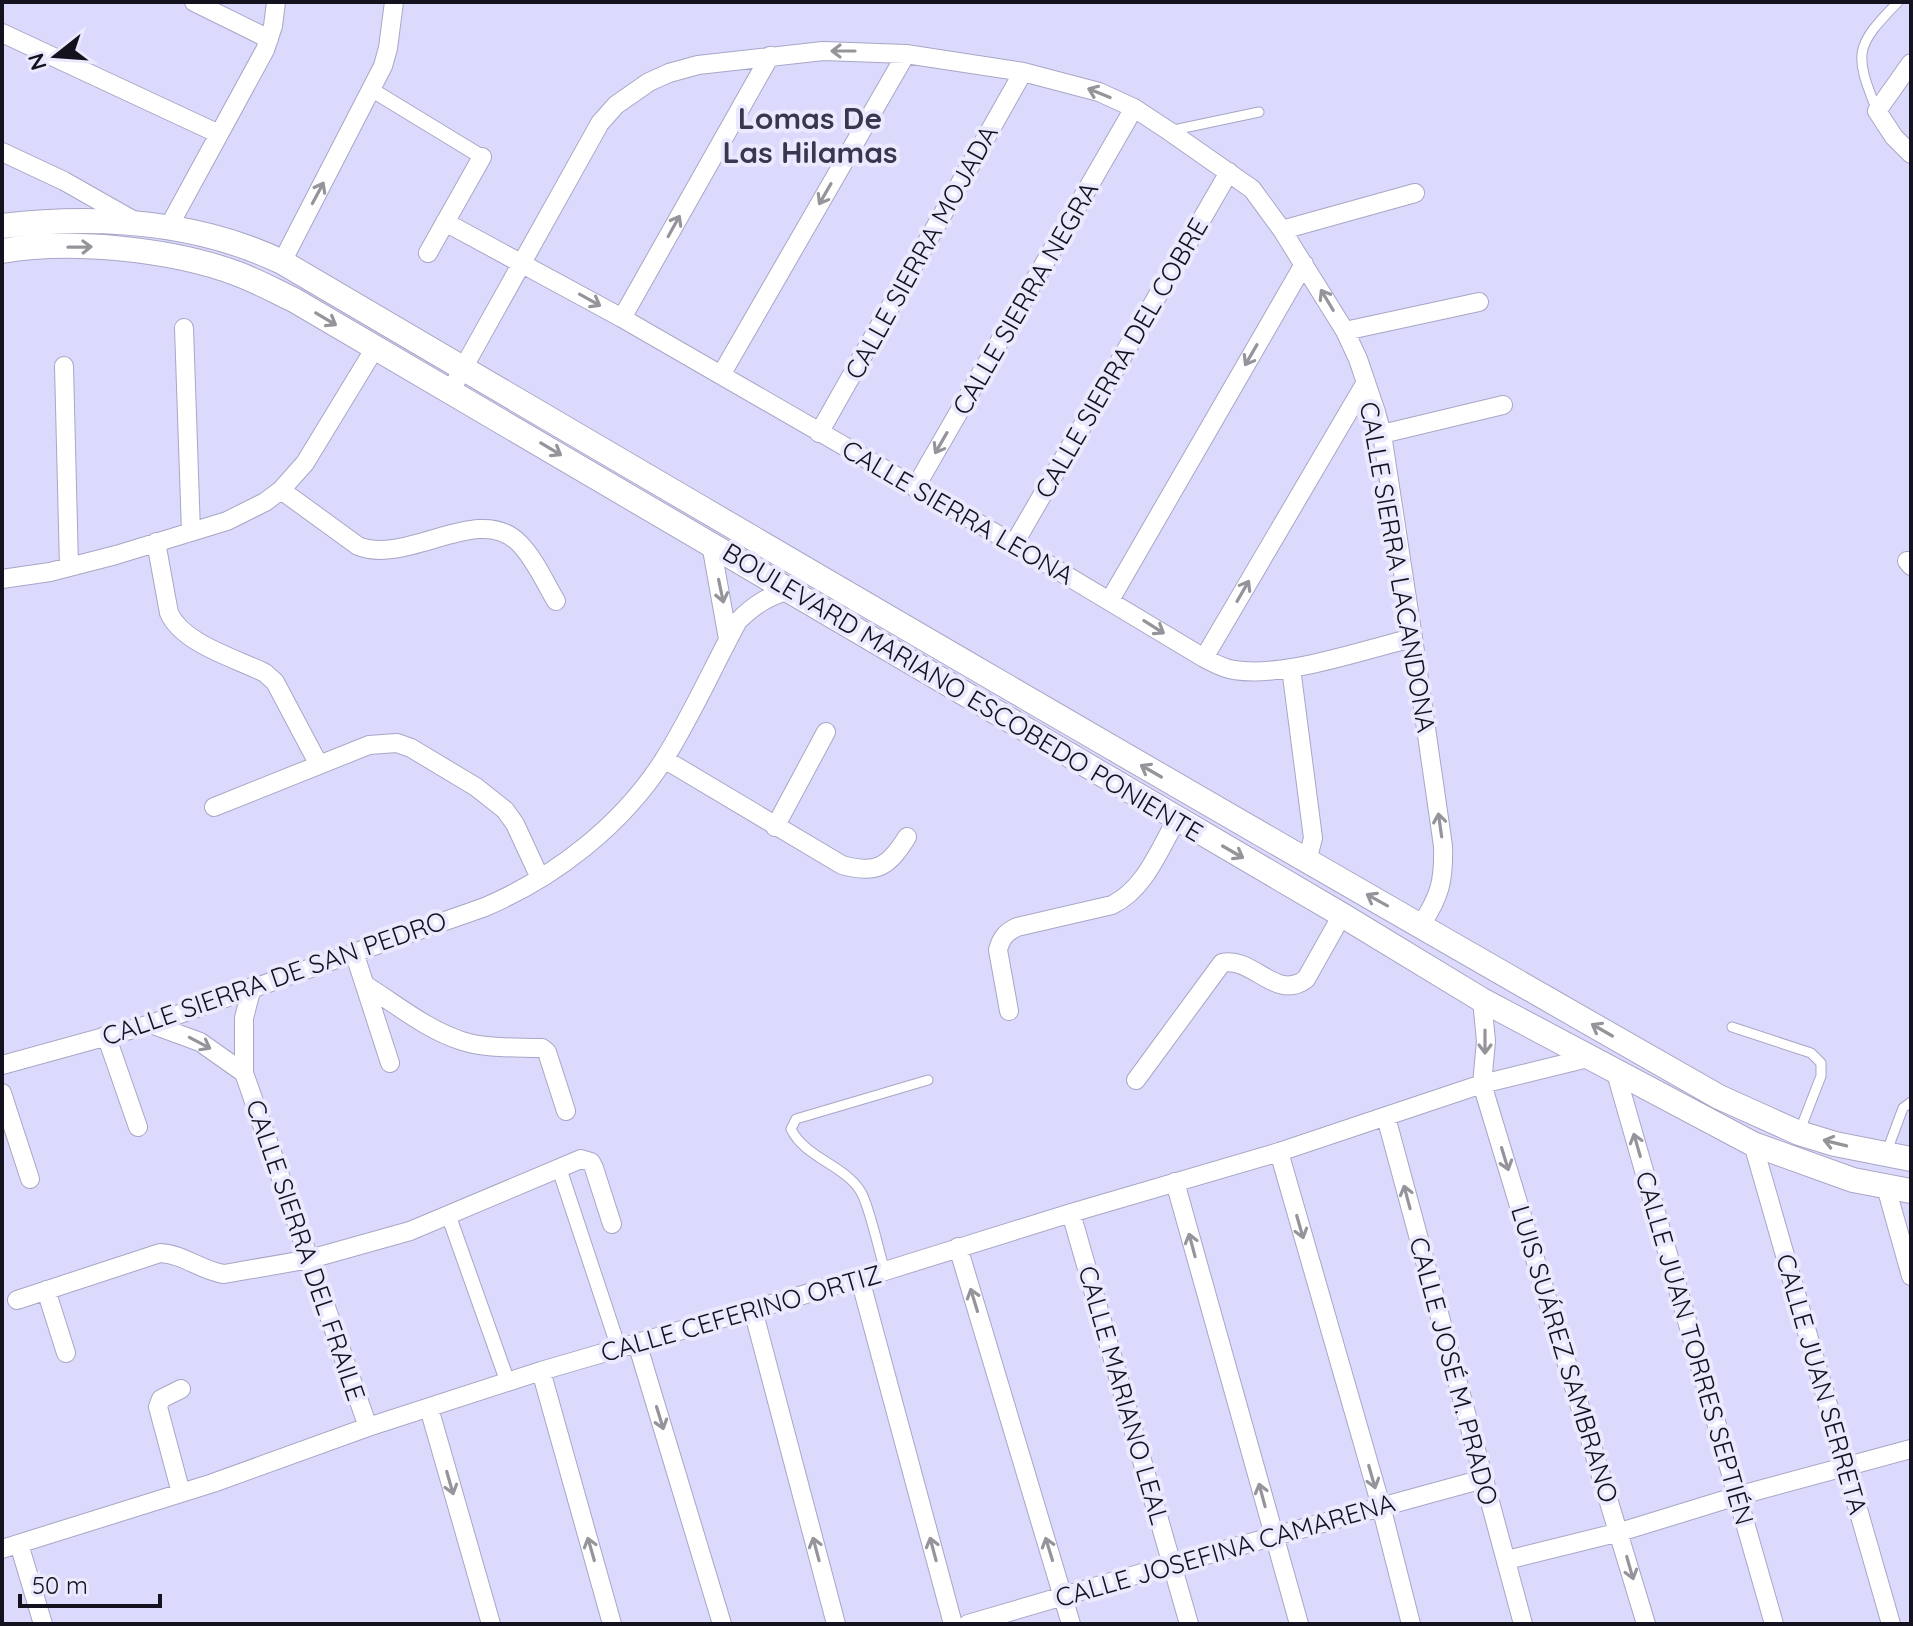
<svg xmlns="http://www.w3.org/2000/svg" width="1913" height="1626" viewBox="0 0 1913 1626" font-family="Quicksand,sans-serif">
<rect width="100%" height="100%" fill="#dcdafc"/>
<g fill="none" stroke-linecap="round" stroke-linejoin="round">
<g stroke="#a8a6c6" stroke-width="11">
<path id="service" d="M1877 111C1854 53 1854 47 1898 2
M1169 131 1259 112
M1732 1027 1811 1053 1821 1063V1076L1800 1130
M1887 1151 1903 1108 1911 1102
M885 1271C879 1252 870 1208 861 1192 845 1165 805 1158 791 1129L796 1119 928 1080"/>
</g>
<g stroke="#a8a6c6" stroke-width="16">
<path id="pedestrian" d="M372 90 482 157
M559 1168 619 1349
M448 1214 508 1383"/>
</g>
<g stroke="#a8a6c6" stroke-width="20">
<path id="minor" d="M194 2 269 39
M2 33 219 134
M1911 63 1877 111 1894 137 1911 154
M2 152 64 181 138 223
M445 222 622 318 1014 544 1204 658C1214 663 1224 669 1234 670 1285 678 1362 650 1413 638
M168 228 265 50 273 26 276 2
M1282 230 1415 193
M428 253 482 157
M282 262 383 66 388 48 394 2
M622 318 770 56
M184 328 191 532
M1345 331 1479 302
M64 366 69 567
M721 375 906 54
M451 390 600 123 616 105 649 82 669 73 698 65 823 51 906 54 1023 72 1099 92 1134 108 1169 131 1252 189 1282 230 1345 331 1358 359 1376 412 1382 434 1413 638 1443 846C1444 881 1440 896 1421 925
M819 433 1023 72
M1382 434 1503 405
M915 488 1134 108
M281 490 358 546C407 566 479 502 519 543 535 559 545 583 556 601
M156 542 169 613C183 644 235 658 265 673L275 682 319 765
M711 544 728 639
M1014 544 1229 172
M1907 561 1911 566
M2 579 50 572 116 555 227 521 265 502 281 490 305 463 375 348
M1110 600 1304 264
M1204 658 1366 382
M1291 668 1313 838 1307 861
M664 759 842 865C877 875 889 866 907 837
M214 807 369 745 397 743 411 748 476 787 505 810 515 824 540 878
M775 827 826 732
M354 952 390 1063
M365 985C396 1004 427 1030 462 1041 487 1049 515 1047 542 1048L547 1052 566 1111
M252 987 244 1018V1073L368 1427
M1482 1000 1486 1041 1482 1084 1646 1624
M1009 1011 998 950C1001 938 1006 932 1017 927L1112 905C1145 889 1159 850 1177 819
M151 1024 200 1042 244 1073
M106 1035 138 1127
M2 1065 151 1024 485 907C555 877 621 826 663 761 691 717 713 667 738 621 754 605 768 596 790 590
M1616 1073 1774 1624
M1136 1080 1222 963C1253 956 1276 1002 1306 979L1342 915
M2 1093 30 1179
M1386 1117 1523 1624
M1753 1144 1891 1624
M1279 1152 1381 1506 1411 1624
M1175 1182 1299 1624
M1886 1187 1911 1276
M1071 1213 1189 1624
M958 1247 1071 1624
M860 1279 953 1624
M46 1290 66 1353
M17 1300 160 1253C184 1254 201 1271 224 1274L310 1259 410 1231 581 1159 591 1162 594 1168 612 1224
M753 1310 836 1624
M637 1343 722 1624
M541 1371 612 1624
M181 1389 161 1399 158 1407 181 1493
M429 1408 491 1624
M19 1544 43 1624
M2 1549 213 1483 368 1427 541 1371 885 1271 1071 1213 1279 1152 1482 1084 1592 1057
M1507 1560 1620 1532 1737 1496 1911 1449
M968 1624 1173 1564 1483 1479"/>
</g>
<g stroke="#a8a6c6" stroke-width="26">
<path id="tertiary" d="M2 226C96 215 196 221 282 262 760 543 1238 823 1719 1097L1799 1133 1835 1144 1911 1159
M2 251C71 239 172 249 238 274 257 281 275 291 294 300L1342 915 1482 1000 1753 1144 1853 1180 1911 1191"/>
</g>
<use href="#service" stroke="#fff" stroke-width="9"/>
<use href="#pedestrian" stroke="#fff" stroke-width="14"/>
<use href="#minor" stroke="#fff" stroke-width="18"/>
<use href="#tertiary" stroke="#fff" stroke-width="24"/>
</g>
<defs><path id="oneway-shaft" d="M-6 0H5M1.5-3L5.5 0L1.5 3" fill="none" stroke-width="1.6" stroke-linecap="round" stroke-linejoin="round" transform="scale(2)"/></defs>
<g stroke="#95949a">
<use href="#oneway-shaft" transform="translate(843 51) rotate(180)"/>
<use href="#oneway-shaft" transform="translate(1099 93) rotate(-158)"/>
<use href="#oneway-shaft" transform="translate(318 193) rotate(-62)"/>
<use href="#oneway-shaft" transform="translate(825 194) rotate(120)"/>
<use href="#oneway-shaft" transform="translate(674 226) rotate(-61)"/>
<use href="#oneway-shaft" transform="translate(80 247) rotate(-1)"/>
<use href="#oneway-shaft" transform="translate(590 300) rotate(29)"/>
<use href="#oneway-shaft" transform="translate(1327 300) rotate(-121)"/>
<use href="#oneway-shaft" transform="translate(326 319) rotate(31)"/>
<use href="#oneway-shaft" transform="translate(1251 355) rotate(120)"/>
<use href="#oneway-shaft" transform="translate(941 443) rotate(120)"/>
<use href="#oneway-shaft" transform="translate(551 449) rotate(31)"/>
<use href="#oneway-shaft" transform="translate(721 591) rotate(78)"/>
<use href="#oneway-shaft" transform="translate(1243 591) rotate(-60)"/>
<use href="#oneway-shaft" transform="translate(1154 627) rotate(32)"/>
<use href="#oneway-shaft" transform="translate(1151 771) rotate(-150)"/>
<use href="#oneway-shaft" transform="translate(1440 825) rotate(-98)"/>
<use href="#oneway-shaft" transform="translate(1233 852) rotate(30)"/>
<use href="#oneway-shaft" transform="translate(1377 900) rotate(-151)"/>
<use href="#oneway-shaft" transform="translate(1602 1030) rotate(-150)"/>
<use href="#oneway-shaft" transform="translate(1485 1042) rotate(90)"/>
<use href="#oneway-shaft" transform="translate(200 1043) rotate(28)"/>
<use href="#oneway-shaft" transform="translate(1835 1143) rotate(-166)"/>
<use href="#oneway-shaft" transform="translate(1637 1145) rotate(-106)"/>
<use href="#oneway-shaft" transform="translate(1505 1159) rotate(73)"/>
<use href="#oneway-shaft" transform="translate(1407 1197) rotate(-105)"/>
<use href="#oneway-shaft" transform="translate(1300 1227) rotate(74)"/>
<use href="#oneway-shaft" transform="translate(1192 1245) rotate(-105)"/>
<use href="#oneway-shaft" transform="translate(974 1300) rotate(-107)"/>
<use href="#oneway-shaft" transform="translate(660 1418) rotate(73)"/>
<use href="#oneway-shaft" transform="translate(1372 1477) rotate(74)"/>
<use href="#oneway-shaft" transform="translate(450 1483) rotate(74)"/>
<use href="#oneway-shaft" transform="translate(1262 1495) rotate(-105)"/>
<use href="#oneway-shaft" transform="translate(591 1549) rotate(-106)"/>
<use href="#oneway-shaft" transform="translate(816 1549) rotate(-105)"/>
<use href="#oneway-shaft" transform="translate(933 1549) rotate(-105)"/>
<use href="#oneway-shaft" transform="translate(1049 1549) rotate(-107)"/>
<use href="#oneway-shaft" transform="translate(1630 1568) rotate(74)"/>
</g>
<g text-anchor="middle" dominant-baseline="central" stroke-width="8" stroke-linejoin="round" paint-order="stroke">
<g font-size="26" fill="#13121e" stroke="#eae9fd">
<text transform="translate(921 252) rotate(-61)">CALLE SIERRA MOJADA</text>
<text transform="translate(1025 298) rotate(-60)">CALLE SIERRA NEGRA</text>
<text transform="translate(1121 358) rotate(-60)">CALLE SIERRA DEL COBRE</text>
<text transform="translate(958 512) rotate(30)">CALLE SIERRA LEONA</text>
<text transform="translate(1398 567) rotate(80)">CALLE SIERRA LACANDONA</text>
<text transform="translate(963 692) rotate(31)">BOULEVARD MARIANO ESCOBEDO PONIENTE</text>
<text transform="translate(274 978) rotate(-19)">CALLE SIERRA DE SAN PEDRO</text>
<text transform="translate(306 1250) rotate(71)">CALLE SIERRA DEL FRAILE</text>
<text transform="translate(741 1313) rotate(-16)">CALLE CEFERINO ORTIZ</text>
<text transform="translate(1695 1348) rotate(74)">CALLE JUAN TORRES SEPTIÉN</text>
<text transform="translate(1565 1354) rotate(73)">LUIS SUÁREZ SAMBRANO</text>
<text transform="translate(1454 1371) rotate(75)">CALLE JOSÉ M. PRADO</text>
<text transform="translate(1822 1384) rotate(74)">CALLE JUAN SERRETA</text>
<text transform="translate(1124 1395) rotate(74)">CALLE MARIANO LEAL</text>
<text transform="translate(1225 1550) rotate(-16)">CALLE JOSEFINA CAMARENA</text>
</g>
<g font-size="30" font-weight="bold" fill="#393651" stroke="#eae9fd">
<text x="810" y="118">Lomas De<tspan x="810" dy="34">Las Hilamas</tspan></text>
</g>
</g>
<rect width="1913" height="1626" fill="none" stroke="#13121e" stroke-width="8"/>
<g transform="translate(56 56) rotate(253)" stroke="#eae9fd" stroke-width="6" paint-order="stroke">
<path d="M0-6L14 30L0 20L-14 30Z" fill="#13121e"/>
<text y="-12" font-size="22" font-weight="bold" text-anchor="middle" fill="#13121e">N</text>
</g>
<path d="M20 1594v12h140v-12" fill="none" stroke="#13121e" stroke-width="4"/>
<text x="32" y="1594" font-size="24" fill="#13121e" stroke="#eae9fd" stroke-width="6" paint-order="stroke">50 m</text>
</svg>
